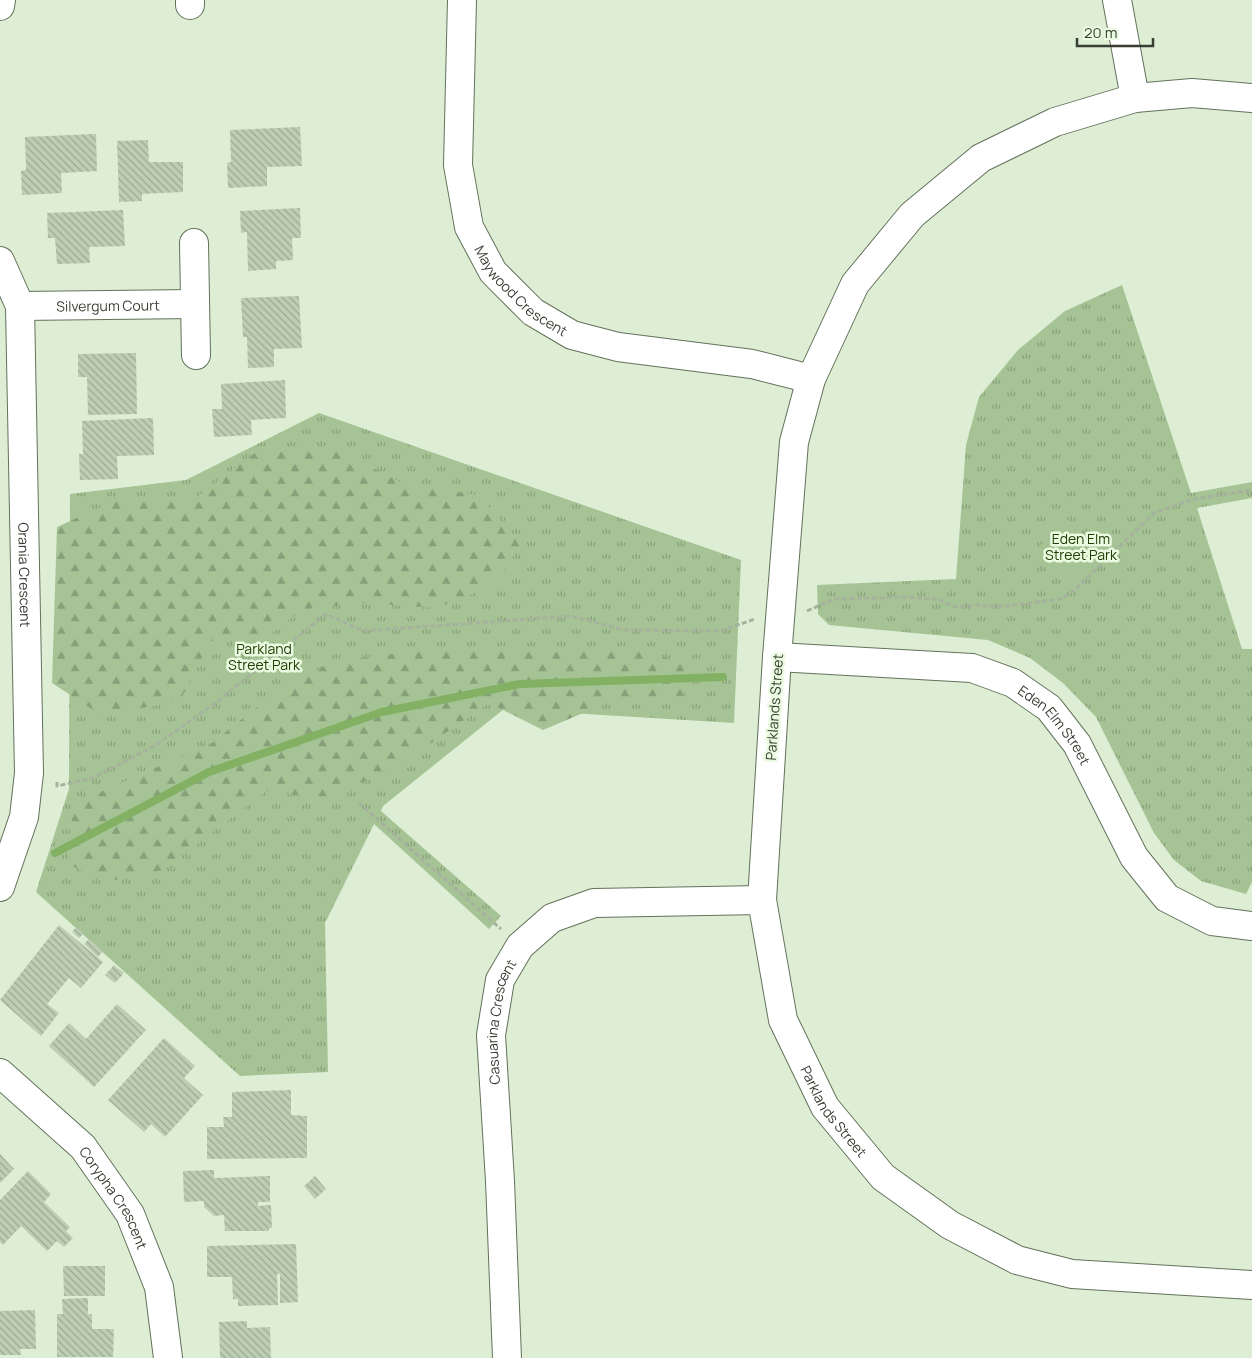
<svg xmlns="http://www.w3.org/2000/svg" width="1252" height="1358" viewBox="0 0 1252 1358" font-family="Manrope,sans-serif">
<defs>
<pattern id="grass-tufts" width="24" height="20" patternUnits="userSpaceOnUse" patternTransform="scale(1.25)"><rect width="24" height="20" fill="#a5c394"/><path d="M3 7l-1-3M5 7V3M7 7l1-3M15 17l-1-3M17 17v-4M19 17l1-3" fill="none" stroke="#87a07a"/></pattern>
<pattern id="forest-firs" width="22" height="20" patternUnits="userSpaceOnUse" patternTransform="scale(1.25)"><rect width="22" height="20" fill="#a5c394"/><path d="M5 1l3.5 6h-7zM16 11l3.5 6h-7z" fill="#87a07a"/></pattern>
<pattern id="building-back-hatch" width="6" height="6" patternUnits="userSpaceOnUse" patternTransform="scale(1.25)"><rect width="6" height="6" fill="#bdceb4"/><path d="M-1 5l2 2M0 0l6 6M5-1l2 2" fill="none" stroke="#9ba993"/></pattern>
</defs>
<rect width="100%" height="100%" fill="#ddeed4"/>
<path fill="url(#grass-tufts)" d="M1122 285 1191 493 1252 482V498L1197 508 1242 649H1252V882L1246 894 1201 881 1174 860 1154 833 1096 717 1063 683 1030 658 988 640 829 625 818 614 817 585 956 579 966 445 979 397 1018 350 1065 311Z
M319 413 741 560 734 723 504 709 383 806 381 811 501 916 489 929 374 824 325 923 328 1072 240 1076 36 892 69 789 70 494 186 480Z"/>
<path fill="url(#forest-firs)" d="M316 444 355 459 404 484 479 495 521 545 494 586 436 608 365 603 303 609 267 637 210 641 180 701 101 715 52 683 57 527 118 499 151 503 193 500 256 452Z
M634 646 686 665 683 696 621 697 543 730 489 703 428 745 375 776 322 801 269 789 163 870 104 882 68 864 73 804 212 743 277 691 332 662 445 647 546 653Z"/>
<path fill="#a5c394" d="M1066 518 1098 548 1069 579 1037 549Z"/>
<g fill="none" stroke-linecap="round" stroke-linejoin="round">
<path stroke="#82b164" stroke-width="8" d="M55 853 209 772 382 712 520 684 723 677"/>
</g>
<path fill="url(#building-back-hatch)" d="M300 127 302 166 267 167V186L228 188 227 163 231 162 230 130Z
M96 134 97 171 61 173 62 193 22 195 21 171 26 170 25 137Z
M148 140 149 162H183V192L142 194V201L119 202 117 141Z
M300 208 301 238H292L293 260 276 261V269L248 271 247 232 241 233 240 211Z
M123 210 125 246 89 247 90 263 57 264 55 238H48L47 213Z
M299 296 302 348 274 349V367L248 368 247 337H243L241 298Z
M136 353 137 414 88 415 87 377H78V354Z
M285 380 286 418 251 420 252 435 214 437 212 409H222L221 384Z
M153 418 154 455 117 456 118 479 80 480 79 454H83L82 421Z
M59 925 103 962 81 988 69 978 47 1004 59 1013 41 1036 0 1000Z
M76 927 83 934 79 938 72 932Z
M89 939 103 951 98 957 84 944Z
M114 965 124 973 115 983 105 975Z
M117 1004 146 1030 94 1087 49 1046 69 1023 86 1039Z
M164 1038 195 1066 184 1078 203 1095 165 1137 151 1124 144 1132 108 1100Z
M291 1090V1115L307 1116V1158L207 1159V1127H224L223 1117H232V1092Z
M0 1154 14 1169 0 1183Z
M214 1170V1178L270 1176V1202H258V1206L271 1205 272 1228H269V1231H225L224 1215 214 1216 204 1207V1201L184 1202 183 1171Z
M28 1171 51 1194 44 1202 70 1227 66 1231 73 1238 64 1247 57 1241 47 1251 21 1226 3 1245 0 1242V1200Z
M315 1176 326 1189 315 1199 304 1186Z
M296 1244 298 1302 280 1303V1274H277L278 1305 238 1306V1299H233L232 1277H207V1246Z
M63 1266H105V1296H64Z
M88 1298V1314H92V1329H114L113 1357H57V1314H63L62 1299Z
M35 1310 36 1349H20L21 1355H0V1311Z
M247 1321V1328L270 1327 271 1358H220L219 1322Z"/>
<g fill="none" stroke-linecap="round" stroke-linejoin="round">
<g stroke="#63725b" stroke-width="30">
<g id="minor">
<path d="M190 0V5"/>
<path id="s1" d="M462 0 458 165 469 227 493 272 533 312 572 335 618 347 752 364 811 379"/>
<path d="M1117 0 1135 98"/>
<path d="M0 6 1 0"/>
<path id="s2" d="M1252 98 1192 93 1135 98 1055 122 981 158 912 215 855 284 811 379 794 442 777 657 762 900 783 1020 825 1107 883 1177 950 1225 1017 1260 1072 1274 1252 1285"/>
<path d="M194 243 196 355"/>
<path id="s3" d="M0 261 20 306 29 773 24 817 0 887"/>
<path id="s4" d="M20 306 195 304"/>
<path id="s5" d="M777 657 972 668 1013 683 1049 708 1077 744 1134 857 1167 898 1212 921 1252 926"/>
<path id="s6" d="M0 1073 83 1147 130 1214 159 1287 168 1358"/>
<path id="s7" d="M507 1358 500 1181 491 1035 500 980 520 946 552 918 594 903 762 900"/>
</g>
</g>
<path stroke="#a5b29d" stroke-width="3" stroke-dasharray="5 2.5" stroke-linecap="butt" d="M807 611 834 599 904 597 938 599 956 607 976 605 999 607 1061 599 1077 588 1154 513 1194 499 1252 490
M57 782V786L93 778 156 745 214 704 326 614 363 631 571 616 624 630 720 631 755 619
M359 803 501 929"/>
<use href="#minor" stroke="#fff" stroke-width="28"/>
</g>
<g text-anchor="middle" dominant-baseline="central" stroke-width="5" stroke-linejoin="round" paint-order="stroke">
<g font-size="14" fill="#383e34" stroke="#ebfbe1">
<text stroke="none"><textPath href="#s1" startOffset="312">Maywood Crescent</textPath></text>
<text stroke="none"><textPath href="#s4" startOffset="88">Silvergum Court</textPath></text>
<text stroke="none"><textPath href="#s3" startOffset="318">Orania Crescent</textPath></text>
<text transform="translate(774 707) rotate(-86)">Parklands Street</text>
<text stroke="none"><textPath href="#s5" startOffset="299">Eden Elm Street</textPath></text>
<text stroke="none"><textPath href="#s7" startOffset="338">Casuarina Crescent</textPath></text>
<text stroke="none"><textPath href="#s2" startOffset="1318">Parklands Street</textPath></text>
<text stroke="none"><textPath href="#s6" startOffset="171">Corypha Crescent</textPath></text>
</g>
<g font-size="14" fill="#203e06" stroke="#ebfbe1">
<text x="1081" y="538">Eden Elm<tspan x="1081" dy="16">Street Park</tspan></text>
<text x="264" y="648">Parkland<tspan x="264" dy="16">Street Park</tspan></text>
</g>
</g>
<path d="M1077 38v8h76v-8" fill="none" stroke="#383e34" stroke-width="2.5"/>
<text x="1084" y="38" font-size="15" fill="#383e34" stroke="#ebfbe1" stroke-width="4" paint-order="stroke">20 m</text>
</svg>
